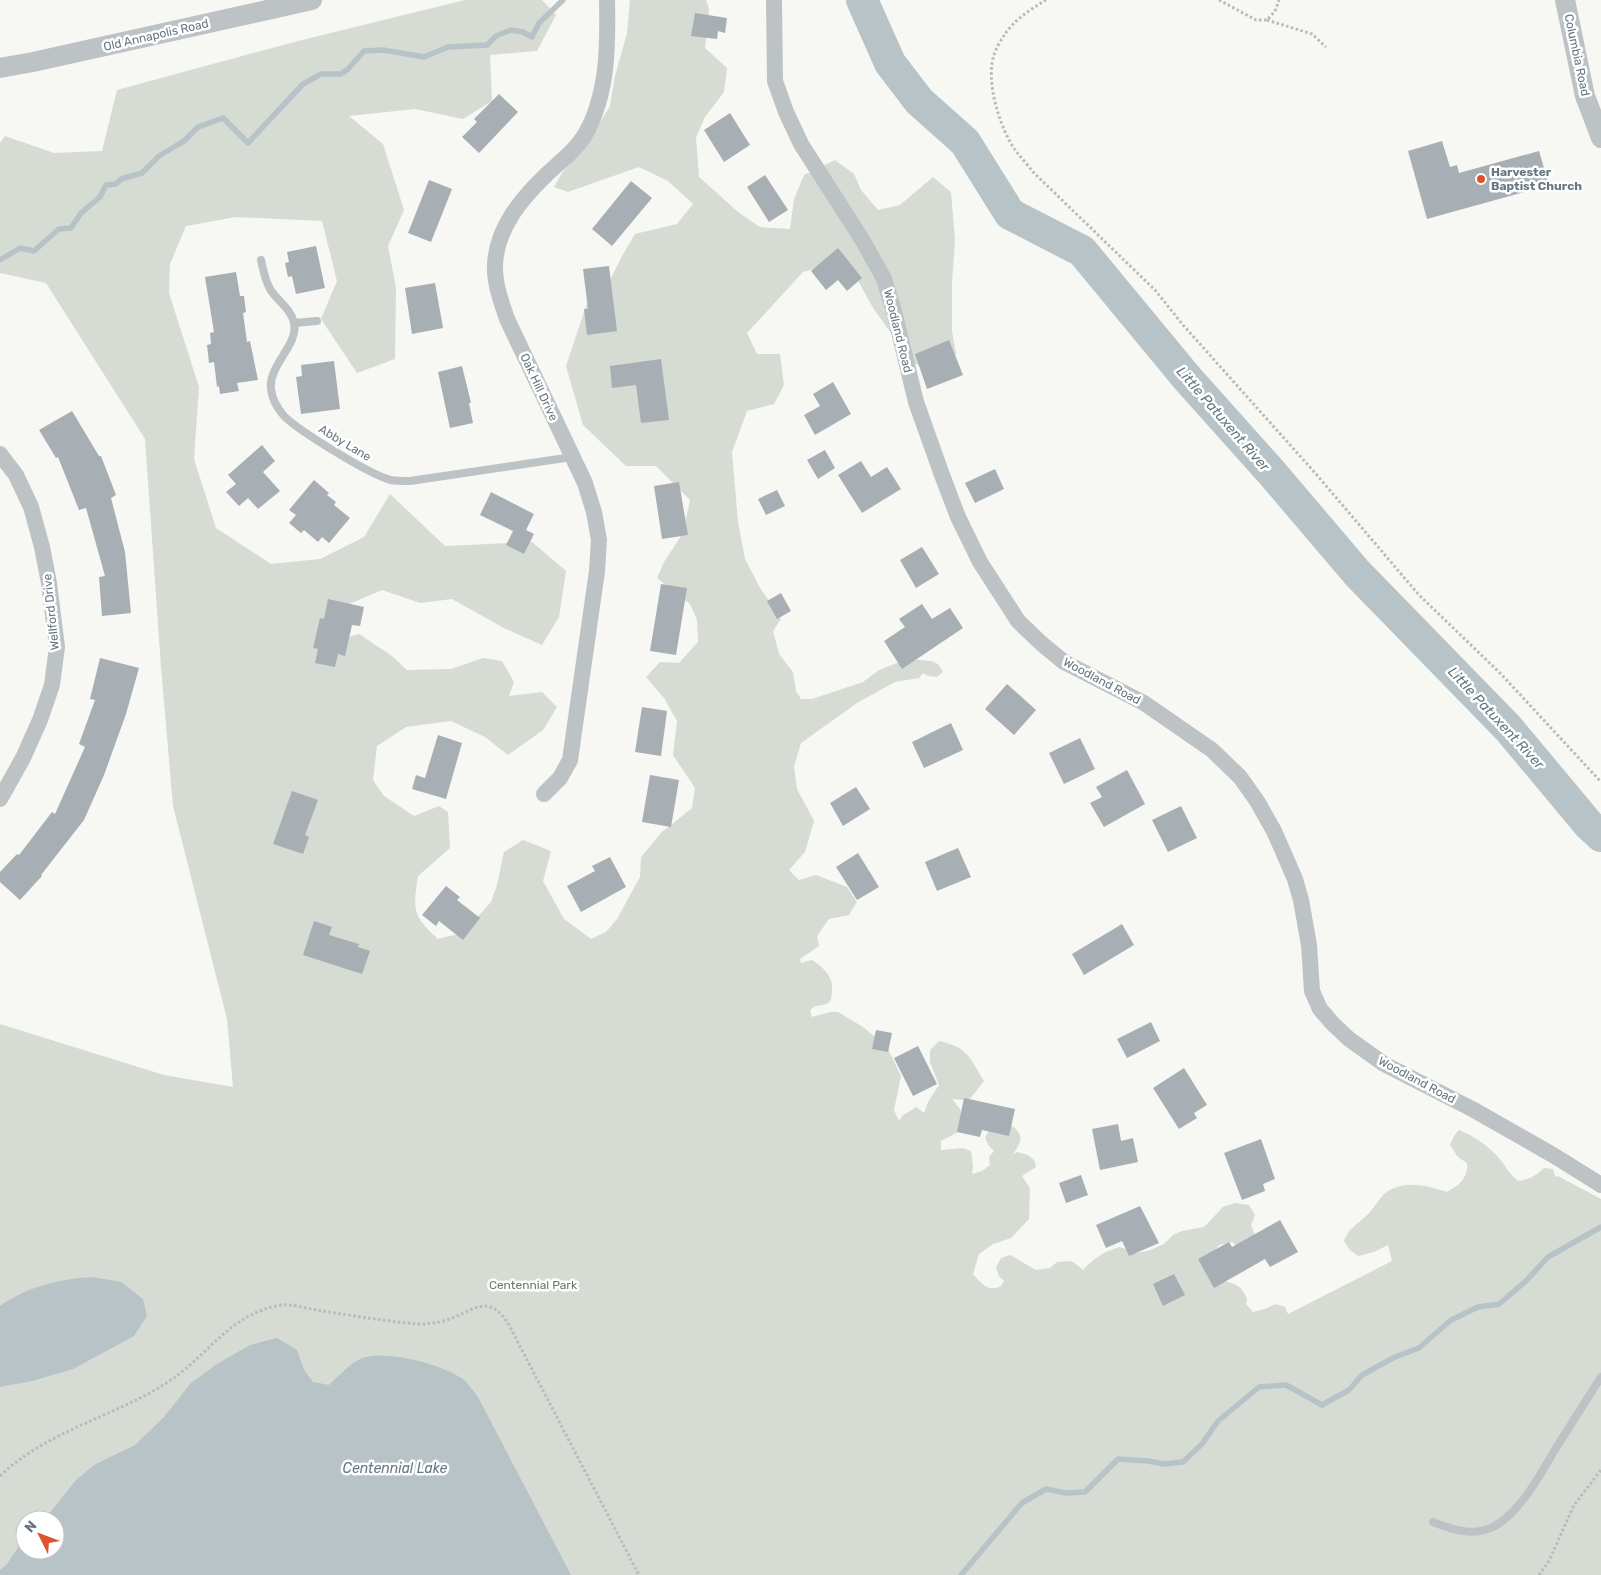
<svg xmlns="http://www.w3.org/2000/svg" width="1601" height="1575" viewBox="0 0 1601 1575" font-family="Rubik,sans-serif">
<rect width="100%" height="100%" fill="#f7f7f3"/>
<path fill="#d6dbd3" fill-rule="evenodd" d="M465 0H542L556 15 537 51 490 55 492 101 463 119 415 109 349 116 383 144 404 210 388 246 396 288 395 359 357 373 321 319 337 281 322 221 236 217 186 226 170 264 169 293 199 387 194 459 216 528 271 564 320 559 364 537 390 494 445 546 532 542 566 571 559 617 542 645 504 628 452 599 420 603 382 590 349 604 337 640 359 634 392 656 407 670 451 669 483 658 502 661 514 682 509 696 542 692 557 707 543 730 508 755 485 737 451 721 406 727 377 746 373 780 384 796 414 816 439 806 448 812 450 848 418 876C413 909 412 916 438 939L463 933 491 902 497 885 504 852 523 840 551 851 543 881 564 919 591 939 606 932 617 919 640 877 641 857 661 833 692 808 695 788 673 755 677 721 664 698 646 677 660 662 679 663 698 642 697 620 690 604 657 578 664 562 683 533 690 500 656 466H626L583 425 566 366 586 306 611 278 621 258 635 234 677 224 693 204 668 181 639 167 568 192 554 187 562 173 584 148 610 106 615 76 627 33 630 0H706L709 8 705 48 727 68 724 92 705 117 696 137 699 177 738 212 760 227 790 229 794 199 804 175 835 160 854 174 861 190 878 210 900 205 933 177 951 192 955 240 952 284V331L956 354 936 376 911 361 873 308 856 277 837 263 803 272 747 333 757 354H780L784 385 774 404 747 411 732 452 738 522 745 559 760 588 781 619 773 631 779 654 793 672 796 691 801 699H812L863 682 879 670 908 659 931 661 938 664 943 672 937 677 928 676 923 673 919 678 895 682 857 703 801 743 794 766 797 789 814 821 805 852 789 870 799 880 816 875 847 887 857 902 849 915 829 919 817 936 819 946 800 959 801 963 812 960C824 968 834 977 832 992 831 997 832 1000 828 1003 821 1007 818 1003 810 1010L812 1017 830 1012H838L863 1027 887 1047 901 1076 894 1110 899 1121 902 1116 916 1107 924 1113 928 1102 939 1085 930 1062V1050L939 1041C969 1048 969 1057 984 1081L969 1100 952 1099 960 1109 963 1123 958 1132 941 1141V1150L963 1148 971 1151 973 1166 972 1174 982 1171 990 1165 989 1157 994 1151 989 1146 985 1138 991 1126 1002 1120C1021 1130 1027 1137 1012 1155L1017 1152C1026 1154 1035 1156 1036 1167L1022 1176 1030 1188 1029 1219 1011 1238 993 1244 979 1254 973 1274C981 1283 988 1293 1001 1286L1004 1281 999 1276 996 1267 1001 1258 1010 1255 1036 1270 1050 1268 1057 1262 1072 1261 1083 1270C1094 1258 1105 1251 1120 1247L1135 1253 1148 1251 1164 1244 1173 1235 1182 1231 1204 1227 1223 1207 1235 1203 1249 1205 1255 1215 1251 1225 1255 1235 1239 1248 1232 1242 1219 1245 1212 1254 1219 1281C1233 1282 1242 1285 1247 1299L1246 1304 1253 1312 1265 1309 1275 1304 1285 1307 1288 1314 1392 1261 1388 1245 1374 1252 1358 1256 1350 1250 1344 1241C1350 1226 1359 1224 1369 1213 1376 1206 1381 1194 1390 1190 1407 1180 1430 1186 1447 1192 1458 1186 1469 1178 1467 1163L1458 1157 1450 1145 1454 1136 1459 1130C1474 1136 1487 1145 1498 1157 1505 1165 1509 1174 1518 1181 1530 1179 1536 1176 1544 1168L1553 1169 1555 1177 1558 1176 1601 1199V1575H0V1024L164 1075 233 1087 227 1019 173 806 161 667 145 439 46 283 0 273V143L5 136 54 153 102 151 117 90 298 41ZM25 1520H55V1550H25Z"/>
<path fill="#b7c3c7" d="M92 1277 121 1282 143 1299 147 1316 134 1336 73 1369 32 1381 0 1387V1306C26 1287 60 1279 92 1277Z
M277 1338 297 1350 304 1370 313 1382 329 1385C340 1375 349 1364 362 1358 385 1349 444 1365 463 1379 469 1384 473 1391 478 1397L571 1575H0V1570L7 1564 25 1537V1550H55V1520H44L76 1480 94 1465 135 1445 164 1417 191 1383 217 1364 250 1345Z"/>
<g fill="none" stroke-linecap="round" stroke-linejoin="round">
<path stroke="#b7c3c7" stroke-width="5.5" d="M0 260 20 248 34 251 59 229 71 228 81 213 100 197 106 185 116 184 121 179 142 173 159 156 184 141 198 127 223 118 248 143 303 84 321 74H341L348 69 364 51 383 50 424 57 448 47 487 45 496 36 511 30 523 32 532 37 539 23 563 0
M961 1575 1022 1503 1046 1489 1066 1493 1085 1492 1118 1459 1148 1461 1164 1464 1183 1462 1202 1444 1218 1421 1259 1387 1286 1385 1322 1405 1349 1390 1362 1375 1395 1357 1419 1348 1451 1320 1478 1307 1499 1304 1526 1281 1548 1257 1601 1227"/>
<path stroke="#b7c3c7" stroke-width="32" d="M862 0 890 63 919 101 965 142 1010 214 1082 251 1187 378 1272 473 1357 573 1508 728 1589 825 1601 836"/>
</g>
<path fill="#a7afb4" d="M695 13 727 18 725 33 718 31 717 39 691 36Z
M499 94 518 112 479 153 462 137 477 122 474 119Z
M730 113 750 145 724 162 704 130Z
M1442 141 1450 167 1457 165 1459 173 1539 151 1549 185 1427 219 1408 151Z
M765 175 788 210 769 222 747 187Z
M429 180 452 189 431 242 408 233Z
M631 181 652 198 612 246 592 229Z
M316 246 325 288 296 294 292 276 288 277 285 263 289 262 287 252Z
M838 248 862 278 847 291 838 280 826 290 811 271Z
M609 266 617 331 587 335 584 309H588L583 269Z
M236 272 240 296H244L246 312 243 313 247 342 250 341 258 380 237 383 239 391 220 394 219 386 217 387 214 362 209 363 207 345 211 344 210 333 214 332 205 277Z
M435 283 443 328 412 334 405 288Z
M949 340 963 375 927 389 915 354Z
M661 359 669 420 641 423 636 385 612 388 610 366Z
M334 361 340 409 301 414 296 377 302 376 301 365Z
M462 366 471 403H469L473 423 450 428 438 372Z
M833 382 851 414 815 435 804 415 820 406 813 394Z
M72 411 99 456H101L116 495 111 498 125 552 131 613 102 616 99 577 105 576 86 508 79 510 58 457 56 458 39 430Z
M262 445 275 461 263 472 280 491 258 509 248 498 239 506 226 492 236 484 228 475Z
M825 450 835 468 818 479 807 460Z
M861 461 871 477 887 467 901 489 862 513 838 475Z
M995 469 1004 489 975 503 965 483Z
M314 480 329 493 327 495 336 502 334 505 350 518 329 543 322 537 318 542 304 530 301 533 289 523 296 515 289 510Z
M679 482 688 535 662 539 654 486Z
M777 490 785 506 766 515 758 499Z
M491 492 534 514 526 530 534 534 524 554 506 545 513 531 480 515Z
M922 547 939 574 916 588 900 560Z
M661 584 687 588 676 655 650 651Z
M781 593 791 611 777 619 767 601Z
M328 599 364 607 360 626 352 625 345 656 338 654 335 667 315 663 318 649 313 648 320 618 324 619Z
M922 604 932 619 950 608 963 628 902 669 884 641 905 627 899 619Z
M100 658 139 668 126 714 104 775 84 820 41 875 42 876 20 900 0 882V872L17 854 19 855 52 812 55 814 85 747 79 744 95 700 90 699Z
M1007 684 1036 710 1014 735 985 709Z
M642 707 667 711 661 756 635 752Z
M951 723 963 750 924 768 912 742Z
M438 735 462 743 446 799 412 789 416 775 425 778Z
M1080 738 1095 769 1064 784 1049 753Z
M1127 770 1145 804 1104 827 1090 803 1102 797 1096 787Z
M650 775 679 780 671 827 642 822Z
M856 787 870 809 843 826 830 803Z
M292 791 318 800 305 835 309 837 303 854 273 844Z
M1181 806 1197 838 1168 852 1152 820Z
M958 848 971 877 937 891 925 862Z
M858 853 879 887 857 900 836 867Z
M610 857 626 887 581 912 567 886 595 871 592 866Z
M446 886 460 897 457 900 480 918 463 940 439 921 436 926 422 915Z
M314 921 332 927 329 935 359 944 358 947 370 951 362 974 303 955Z
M1122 924 1134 945 1084 975 1072 954Z
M1151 1022 1160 1041 1127 1058 1117 1039Z
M876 1030 892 1033 888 1052 872 1049Z
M918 1046 937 1084 913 1096 894 1058Z
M1184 1068 1207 1105 1194 1113 1197 1118 1179 1129 1153 1088Z
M964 1098 1015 1109 1009 1136 982 1130 980 1137 957 1132Z
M1118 1124 1121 1141 1133 1138 1138 1162 1100 1170 1092 1129Z
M1261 1139 1275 1179 1263 1184 1265 1191 1242 1200 1224 1153Z
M1081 1175 1088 1195 1066 1203 1059 1183Z
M1140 1206 1159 1243 1129 1256 1122 1241 1106 1248 1096 1225Z
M1280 1220 1298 1252 1270 1267 1265 1259 1214 1288 1198 1259 1229 1242 1232 1247Z
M1174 1274 1185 1295 1163 1306 1153 1284Z"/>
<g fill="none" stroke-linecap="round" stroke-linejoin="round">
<path stroke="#b8bbbd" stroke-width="3" stroke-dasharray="2.5 2.5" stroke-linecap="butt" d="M1046 0C1031 9 1014 20 1005 34 1001 40 996 48 994 55 985 80 1000 130 1016 151 1021 158 1028 165 1033 172L1155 290 1183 325 1316 474 1419 595 1501 674 1601 782
M1219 0 1256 20H1267L1275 11 1279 0
M1267 20 1312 34 1326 47
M0 1476C48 1430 114 1417 168 1382 209 1355 230 1313 282 1305 293 1304 305 1308 316 1310 343 1314 371 1319 398 1322 407 1323 416 1324 425 1324 431 1323 437 1323 443 1321 473 1313 488 1289 510 1327L639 1575
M1539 1575 1549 1561 1574 1505 1601 1470"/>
<path stroke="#bdc2c5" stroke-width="8" d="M261 260C263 270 265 280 270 289 277 301 291 308 294 323 299 345 268 365 271 389 272 399 278 409 284 416 299 431 372 476 391 480 397 481 404 481 410 481L572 457
M294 323 317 321
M1433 1522C1453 1530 1475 1537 1495 1526 1522 1510 1541 1473 1556 1448 1571 1424 1586 1401 1601 1377"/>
<path stroke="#bdc2c5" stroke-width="16" d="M774 0 775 81 786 112 801 144 863 241 884 279 894 311 916 402 942 475 958 517 980 562 1018 621 1042 644 1064 662 1144 703 1212 750 1240 777 1257 801 1274 831 1295 879 1301 900 1309 945 1312 991 1320 1009 1333 1024 1349 1039 1384 1064 1474 1110 1553 1155 1601 1185
M0 454 16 475 31 507 42 547 49 583 57 647 52 685 40 720 23 758 0 799
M544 794 560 778 570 760 597 571 599 540 594 512 585 483 507 319C501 301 494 283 495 264 497 227 522 198 547 174 560 162 577 149 586 133 608 93 608 45 607 0"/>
<path stroke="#bdc2c5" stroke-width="20" d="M1565 0 1585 96 1601 138
M0 68 33 62 312 0"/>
</g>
<circle fill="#dc532e" stroke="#fff" stroke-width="2" cx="1481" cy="179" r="5"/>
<g text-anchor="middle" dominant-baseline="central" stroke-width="5" stroke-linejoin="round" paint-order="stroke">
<g font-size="12" fill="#677783" stroke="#fff">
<text transform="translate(156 35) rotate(-13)">Old Annapolis Road</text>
<text transform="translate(1577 55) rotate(78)">Columbia Road</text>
<text transform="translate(898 331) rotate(76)">Woodland Road</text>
<text transform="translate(539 387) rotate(65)">Oak Hill Drive</text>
<text transform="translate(345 443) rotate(31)">Abby Lane</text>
<text transform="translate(51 612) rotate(-96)">Wellford Drive</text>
<text transform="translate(1102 681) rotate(28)">Woodland Road</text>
<text transform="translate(1417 1080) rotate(28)">Woodland Road</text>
</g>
<g font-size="12" font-weight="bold" fill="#677783" stroke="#fff" text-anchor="start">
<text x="1491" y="172">Harvester<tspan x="1491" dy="14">Baptist Church</tspan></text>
</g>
<g font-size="12" fill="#6a7b65" stroke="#fff">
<text x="533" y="1285">Centennial Park</text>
</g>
<g font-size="14" font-style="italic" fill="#63787f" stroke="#fff">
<text transform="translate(1223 419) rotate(49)">Little Patuxent River</text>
<text transform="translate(1496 718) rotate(47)">Little Patuxent River</text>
<text x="395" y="1468">Centennial Lake</text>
</g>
</g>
<g transform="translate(40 1535) rotate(312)"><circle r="24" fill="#ffffff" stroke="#c2c9cd"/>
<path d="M0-4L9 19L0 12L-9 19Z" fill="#dc532e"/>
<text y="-8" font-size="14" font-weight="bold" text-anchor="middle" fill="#677783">N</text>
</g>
</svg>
